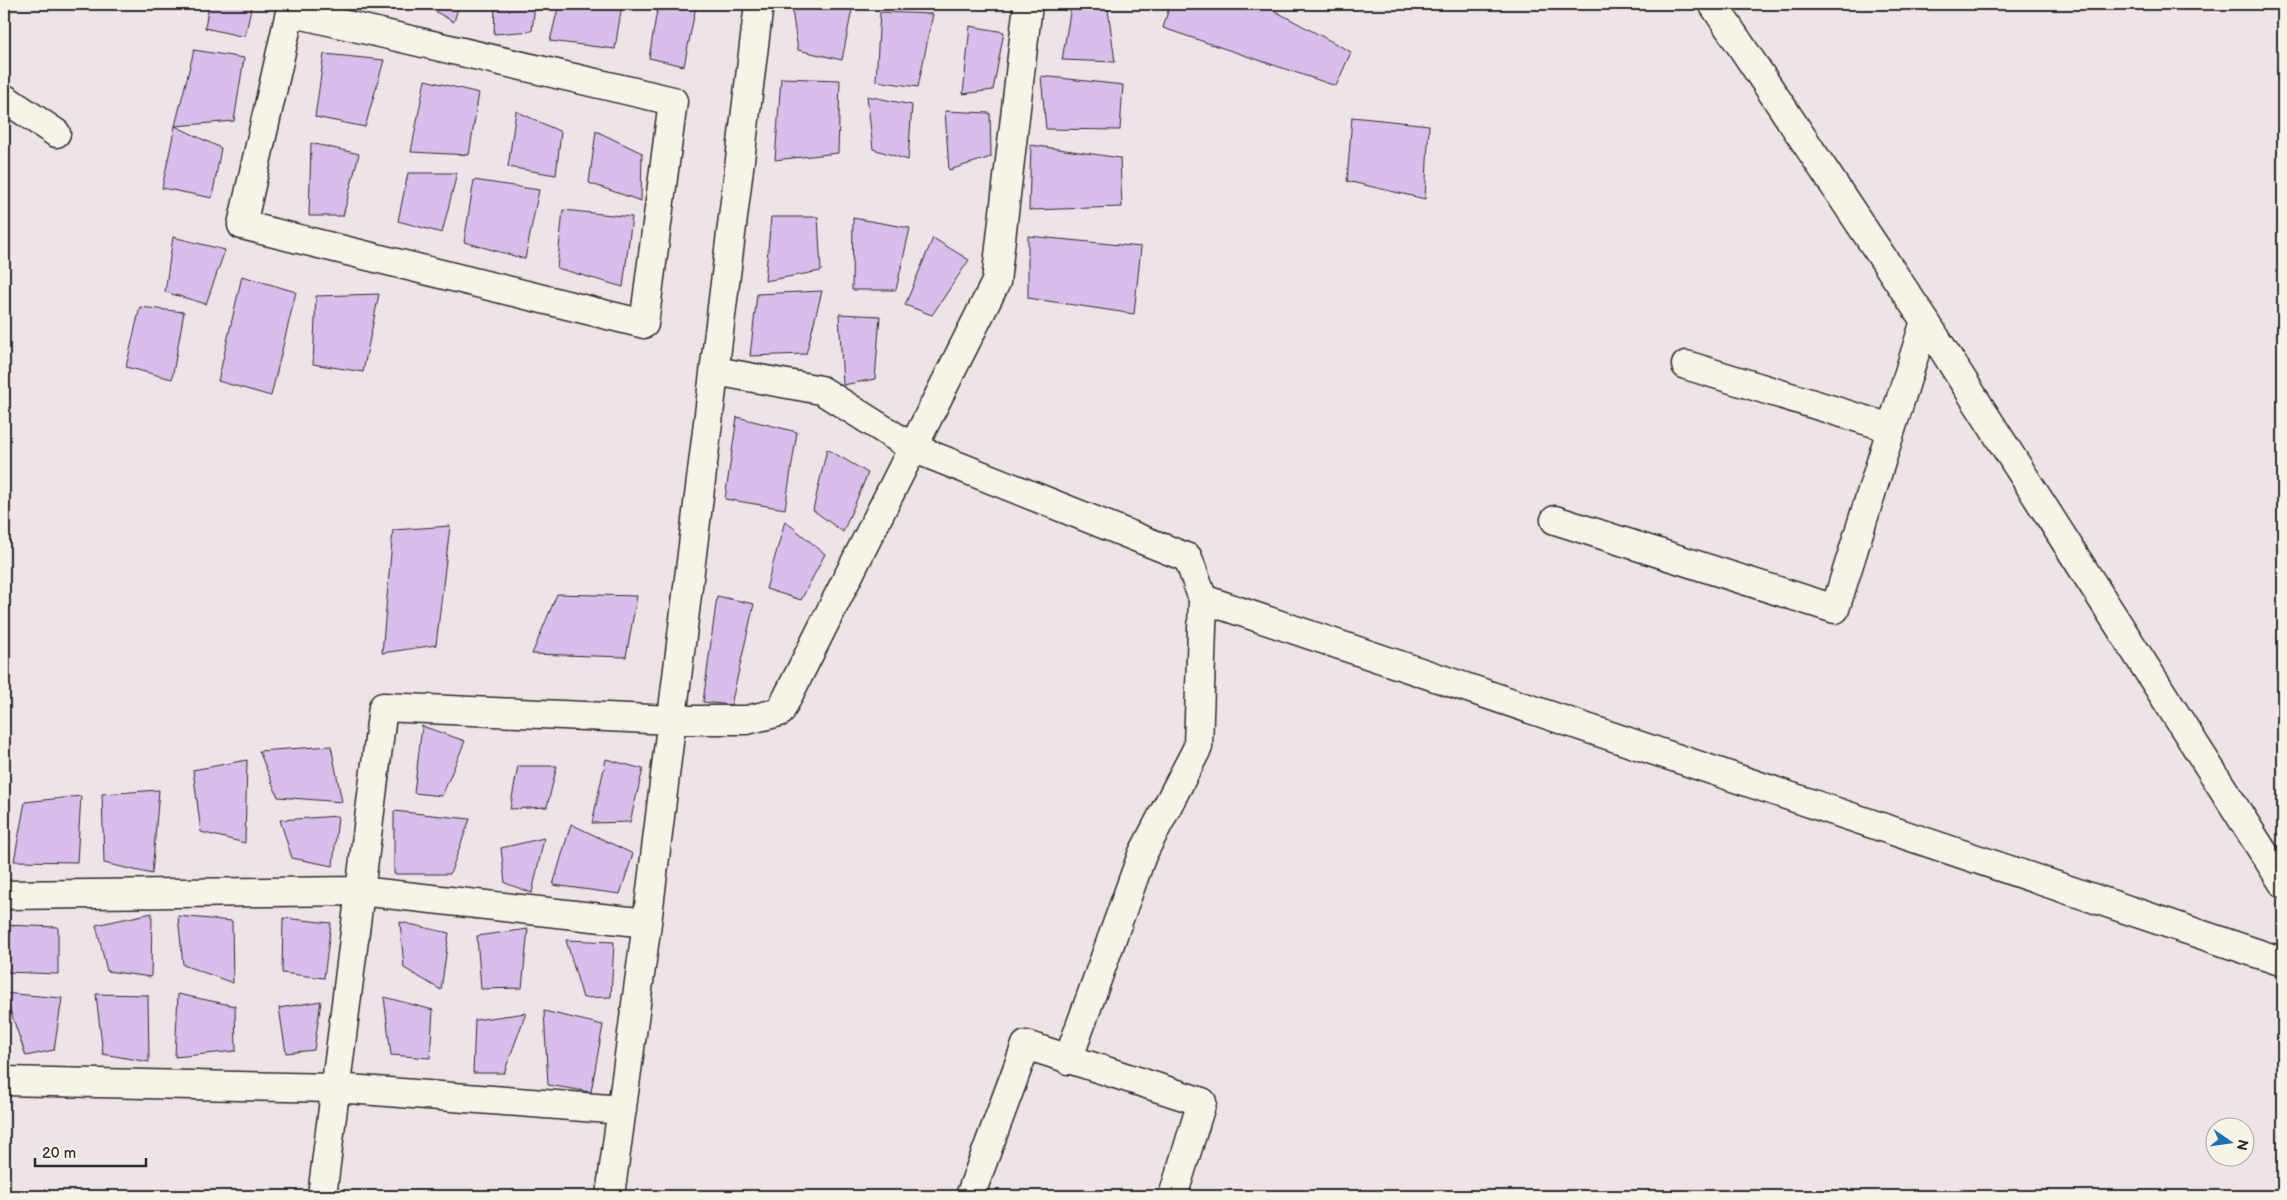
<svg xmlns="http://www.w3.org/2000/svg" width="2287" height="1200" viewBox="0 0 2287 1200" font-family="'Balsamiq Sans',sans-serif">
<rect width="100%" height="100%" fill="#eee3e9"/>
<filter id="ink" filterUnits="userSpaceOnUse"><feTurbulence type="fractalNoise" baseFrequency=".02" numOctaves="2"/><feDisplacementMap in="SourceGraphic" scale="10" xChannelSelector="R" yChannelSelector="G"/><feConvolveMatrix kernelMatrix="1 2 1 2 8 2 1 2 1" color-interpolation-filters="sRGB"/></filter>
<g filter="url(#ink)">
<path fill="#d9beec" stroke="#2b2b2b" d="M209 4H252L245 37 205 28Z
M422 4H459L454 22Z
M495 4H535L532 31 494 34Z
M559 4H622L615 49 550 41Z
M658 4 696 6 684 66 649 58Z
M791 4H853L842 60 798 50Z
M1170 4H1262L1351 52 1336 86 1163 28Z
M1071 7 1108 9 1115 62 1062 60Z
M880 12 933 14 918 87 876 81Z
M970 26 1004 32 993 90 963 94Z
M194 50 244 58 234 121 175 126Z
M324 54 384 60 365 127 315 117Z
M1041 76 1123 85 1120 130 1046 129Z
M781 78 840 80 838 153 775 160Z
M425 80 479 93 469 155 411 152Z
M867 96 912 105 908 160 873 149Z
M516 111 561 132 556 175 508 167Z
M945 111 990 113 991 157 949 170Z
M1352 117 1429 125 1425 199 1347 181Z
M175 126 221 148 212 198 162 188Z
M596 131 642 153 641 201 589 183Z
M311 143 359 154 343 216H309Z
M1031 145 1120 158 1122 207 1029 210Z
M408 173H457L442 233 398 221Z
M474 180 539 190 525 259 464 242Z
M563 210 632 217 623 287 557 268Z
M771 217H818L821 271 765 281Z
M853 218 910 228 896 290H852Z
M1028 236 1141 247 1134 314 1028 298Z
M173 237 225 250 206 304 165 292Z
M933 238 969 260 932 315 905 305Z
M242 276 296 292 271 396 218 381Z
M822 291 806 354 750 356 757 294Z
M379 294 363 372 313 364 316 296Z
M140 307 184 312 172 379 126 367Z
M839 314 880 316 875 379 843 385Z
M737 417 797 432 785 509 725 499Z
M827 449 868 473 843 532 813 510Z
M785 521 825 554 801 600 766 589Z
M450 526 436 645 382 653 393 530Z
M557 594 637 596 626 657 532 654Z
M717 596 754 604 731 705 703 702Z
M422 726 465 741 442 796 414 793Z
M331 746 342 802 278 797 259 751Z
M606 759 643 769 630 822 592 823Z
M247 760 245 843 201 832 193 770Z
M518 766H557L547 807 510 809Z
M159 790 152 874 104 863 102 794Z
M81 796 77 862 14 861 25 802Z
M394 811 470 819 450 874H394Z
M338 816 333 866 292 858 280 820Z
M571 824 633 854 620 894 553 885Z
M544 838 532 893 505 883 501 848Z
M152 913 151 977 107 971 96 925Z
M178 916 232 921 233 983 183 965Z
M283 918 331 923 324 978 282 973Z
M400 922 449 933 441 990 404 968Z
M4 925 58 927V974L7 972 4 954Z
M528 929 522 988 481 989 477 936Z
M566 940 614 942 611 997 583 998Z
M4 993 62 998 54 1050 26 1056Z
M96 994 148 995 149 1062 103 1054Z
M178 994 235 1006 236 1051 175 1057Z
M384 997 433 1010 430 1058 391 1055Z
M321 1001 314 1050 286 1053 279 1008Z
M544 1011 603 1025 591 1092 548 1085Z
M526 1013 504 1073H473L475 1020Z"/>
<g fill="none" stroke-linecap="round" stroke-linejoin="round">
<g stroke="#2b2b2b" stroke-width="31">
<path id="minor" d="M1713 4 1925 321 2283 883
M290 12 673 101 644 324 242 225 290 12 292 4
M4 98 56 133
M1686 365 1891 428
M715 371 821 390 913 448 1188 558 1203 599 2283 962
M1555 520 1835 609 1925 321
M4 895 360 891 647 923
M1068 1060 1142 855 1198 747 1203 599
M4 1081 336 1088 622 1110
M322 1196 383 707 672 720H747L780 712 996 282 1028 4
M610 1196 647 923 759 4
M970 1196 1026 1045 1202 1102 1173 1196"/>
</g>
<use href="#minor" stroke="#f7f3e8" stroke-width="28"/>
</g>
</g>
<rect width="2287" height="1200" fill="none" stroke="#f7f3e8" stroke-width="20"/>
<rect x="10" y="10" width="2267" height="1180" fill="none" stroke="#2b2b2b" stroke-width="2" filter="url(#ink)"/>
<g transform="translate(2230 1142) rotate(103)"><circle r="24" fill="#f7f3e8" stroke="#a5a39c"/>
<path d="M0-4L9 19L0 12L-9 19Z" fill="#1f6fb2"/>
<text y="-8" font-size="14" font-weight="bold" text-anchor="middle" fill="#2b2b2b">N</text>
</g>
<path d="M35 1158v8h111v-8" fill="none" stroke="#2b2b2b" stroke-width="2.5"/>
<text x="42" y="1158" font-size="15" fill="#2b2b2b" stroke="#f7f3e8" stroke-width="4" paint-order="stroke">20 m</text>
</svg>
